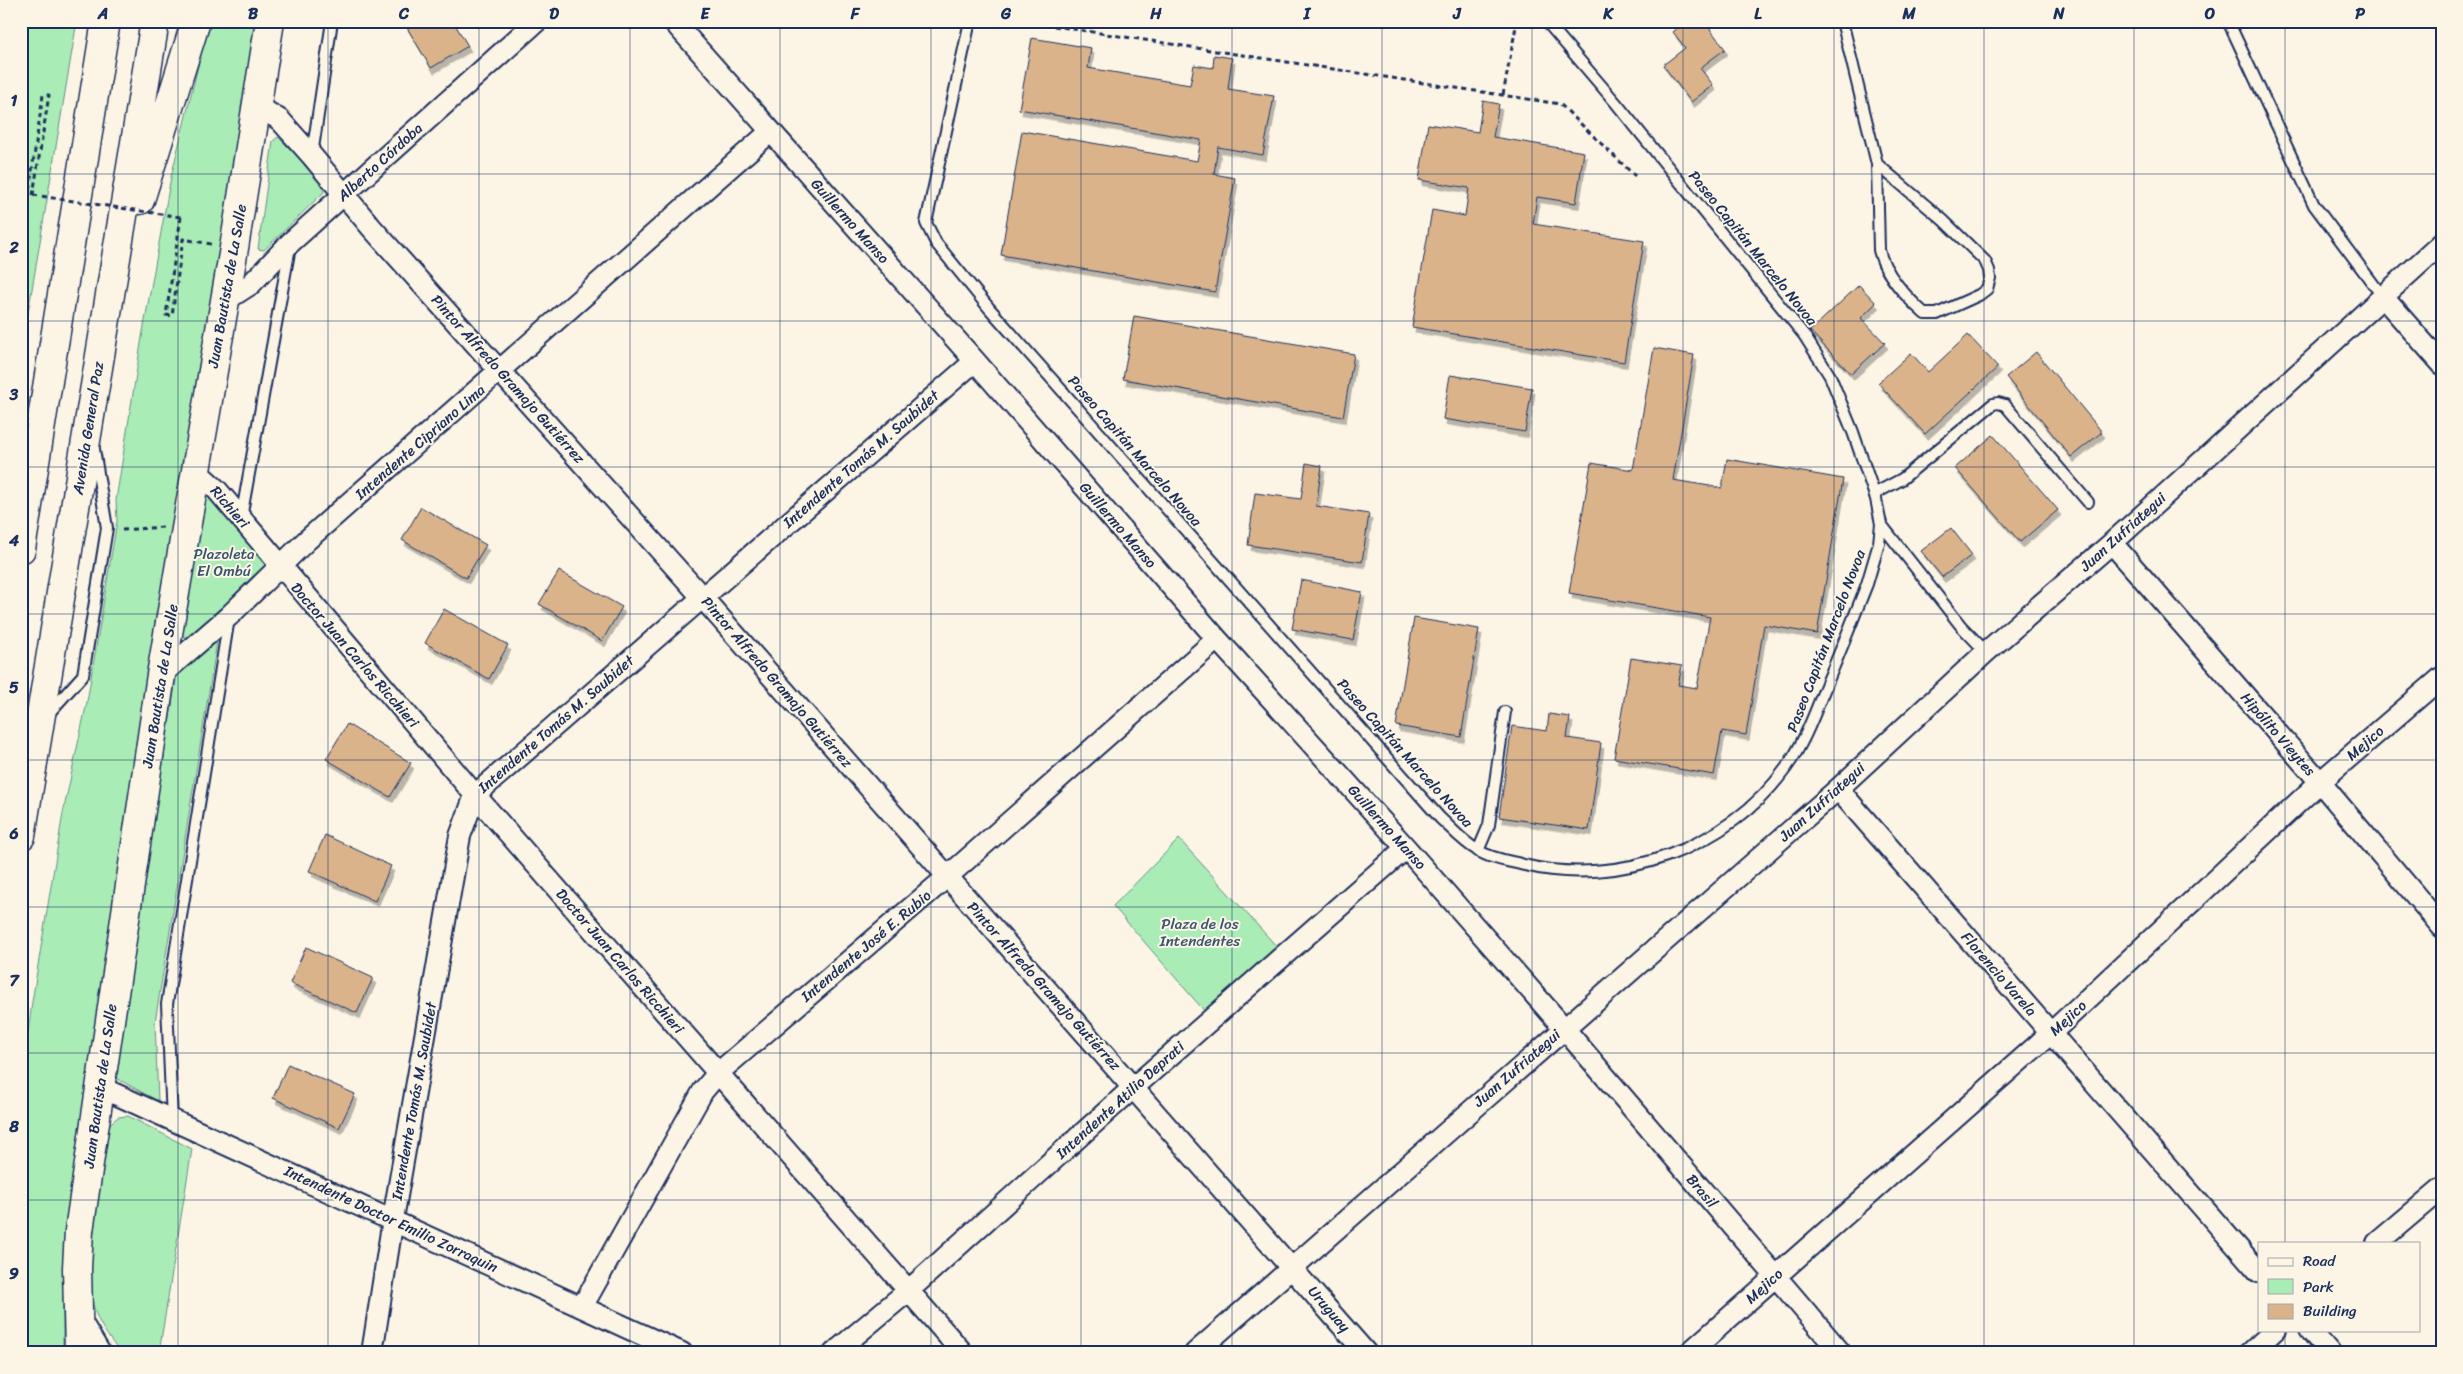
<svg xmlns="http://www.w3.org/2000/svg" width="2463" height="1374" viewBox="0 0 2463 1374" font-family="Sriracha,sans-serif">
<defs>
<filter id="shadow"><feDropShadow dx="3" dy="5.5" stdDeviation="0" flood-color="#0004"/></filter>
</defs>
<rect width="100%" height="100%" fill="#fcf5e5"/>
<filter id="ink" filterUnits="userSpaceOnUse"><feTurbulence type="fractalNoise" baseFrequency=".02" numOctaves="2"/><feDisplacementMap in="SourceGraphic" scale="10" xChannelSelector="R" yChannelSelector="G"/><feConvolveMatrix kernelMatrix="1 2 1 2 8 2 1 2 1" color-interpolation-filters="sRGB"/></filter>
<g filter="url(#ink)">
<path fill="#aaecb5" stroke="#628e8a" d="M21 21H77L21 355Z
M209 21H260L230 227 168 549 63 1269V1353H21V1087L32 1002 63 813 87 702 117 521 116 500 142 337 171 177Z
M278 137 321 180 324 192 264 250 258 249 273 141Z
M212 495 269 567 186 638 177 633 202 496Z
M217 642 155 1022 158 1101 114 1077 177 673Z
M1179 839 1279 949 1207 1014 1113 906Z
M128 1116 192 1149 159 1353H120C112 1341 101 1328 96 1314 75 1264 98 1179 107 1126L118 1117Z"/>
<path fill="#dab38b" stroke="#1b2f5e" filter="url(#shadow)" d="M403 21H453L468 46 431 68Z
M1686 21H1704L1725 49 1700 68 1713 85 1691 102 1663 65 1685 48 1673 32Z
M1032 38 1091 48 1088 68 1190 85 1194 65 1213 68 1214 55 1232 58 1228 89 1274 96 1263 155 1218 147 1214 174 1235 178 1215 292 1001 255 1022 131 1197 161 1201 140 1019 109Z
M1483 101 1499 104 1493 137 1584 152 1576 203 1537 197 1533 224 1644 241 1624 362 1412 327 1432 210 1465 216 1469 188 1419 180 1428 124 1478 132Z
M1859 285 1876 303 1861 318 1885 343 1851 374 1810 331Z
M1134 316 1354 354 1343 417 1123 379Z
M1968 335 1998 367 1925 434 1878 383 1911 353 1928 372Z
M1654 348 1694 355 1673 480 1722 488 1727 459 1843 479 1817 634 1764 625 1746 735 1722 731 1714 775 1614 758 1631 658 1682 666 1678 685 1697 688 1710 617 1569 593 1591 463 1633 470Z
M2036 352 2102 432 2071 457 2006 377Z
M1450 375 1532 388 1525 432 1443 419Z
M1993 435 2058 510 2020 542 1955 468Z
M1306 463 1322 466 1316 506 1369 514 1362 562 1248 545 1255 493 1301 499Z
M421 507 486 545 466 578 402 540Z
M1951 528 1972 555 1942 577 1921 551Z
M559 571 622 607 602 641 539 604Z
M1301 580 1362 592 1353 640 1292 629Z
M444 609 508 645 489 679 425 643Z
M1414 618 1479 629 1461 737 1396 726Z
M1549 714 1570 717 1567 738 1601 743 1589 830 1499 817 1512 726 1547 731Z
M347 724 411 763 390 797 326 759Z
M325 835 391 866 375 901 309 871Z
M306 947 373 978 357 1013 290 983Z
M288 1064 355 1094 339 1128 273 1098Z"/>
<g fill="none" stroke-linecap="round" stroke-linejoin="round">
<g stroke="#1b2f5e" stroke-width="14">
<path id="lane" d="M970 21 926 223 936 243 989 308 1440 818C1452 829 1463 842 1477 850 1491 859 1509 861 1524 865 1619 888 1729 848 1786 768 1805 742 1815 712 1827 683 1841 650 1854 617 1867 584L1879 543 1881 524 1876 499 1853 432 1830 376 1804 335 1616 103 1546 21
M1842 21 1877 164 1879 250C1884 273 1907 298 1925 314H1937L1979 295 1987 289 1990 278 1989 270 1985 261 1943 220 1877 164
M2228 21 2314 205 2383 297
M312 155 332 21
M1874 494 1902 479 1993 404 1998 403 2005 405 2088 502
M241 518 290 247
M1881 524 1961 626 1986 652
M49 713 83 675 107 528 94 449
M1478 851 1489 825 1505 712
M172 1120 167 1004 229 618"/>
</g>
<g stroke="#1b2f5e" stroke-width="24">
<path id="street" d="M673 21 975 361 1217 639 1406 848 1563 1027 1841 1353
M256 105 280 120 312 156 371 227 701 596 1366 1353
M2383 297 2442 364
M223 302 251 284 291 242 537 21
M196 471 217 490 475 795 963 1353
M2112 543 2320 782 2442 927
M161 675 229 616 307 540 770 132
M1838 789 2259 1272
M100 1087 682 1353
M2377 1243 2442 1188
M582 1307 703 1091 718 1073 947 877 1217 639
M79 1318 100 1353
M2310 1330 2330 1353
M372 1353 393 1219 460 836 475 795 975 361
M834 1353 908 1291 1134 1087 1406 848
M1195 1353 1838 789 1986 652 2112 543 2442 243
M1689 1353 2051 1033 2320 782 2442 677
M2250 1353 2275 1330"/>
</g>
<g stroke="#1b2f5e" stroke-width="31">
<path id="secondary" d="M79 1353 77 1268 79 1231 161 675 234 248 270 21"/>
</g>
<g stroke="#1b2f5e" stroke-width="31">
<path id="highway" d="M140 200 196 21
M21 549 106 21
M21 836 155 21"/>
</g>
<path stroke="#1b2f5e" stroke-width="3" stroke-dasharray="5 4" stroke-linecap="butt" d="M1054 26 1560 104 1635 176
M1503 95 1517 21
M21 204 28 198 43 95H49L33 195
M181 217 166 315 172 316 183 239 211 244
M122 530 163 527"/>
<use href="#lane" stroke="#fcf5e5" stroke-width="10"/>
<use href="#street" stroke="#fcf5e5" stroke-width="20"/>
<use href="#secondary" stroke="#fcf5e5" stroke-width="28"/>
<use href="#highway" stroke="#fcf5e5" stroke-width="28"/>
<path stroke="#1b2f5e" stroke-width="3" stroke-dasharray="5 4" stroke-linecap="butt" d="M33 195 181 217"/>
</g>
</g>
<path fill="none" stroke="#1b2f5e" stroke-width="1" stroke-opacity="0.55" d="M178 21V1353M328 21V1353M479 21V1353M630 21V1353M780 21V1353M931 21V1353M1081 21V1353M1232 21V1353M1382 21V1353M1532 21V1353M1683 21V1353M1834 21V1353M1984 21V1353M2134 21V1353M2285 21V1243M21 174H2442M21 321H2442M21 467H2442M21 614H2442M21 760H2442M21 907H2442M21 1053H2442M21 1200H2442M2285 1330V1353"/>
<g text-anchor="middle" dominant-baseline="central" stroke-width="4" stroke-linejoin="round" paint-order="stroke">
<g font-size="15" fill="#1b2f5e" stroke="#fcf5e5">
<text transform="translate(380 162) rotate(-42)">Alberto Córdoba</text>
<text transform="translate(850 221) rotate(48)">Guillermo Manso</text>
<text transform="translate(1753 248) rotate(51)">Paseo Capitán Marcelo Novoa</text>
<text transform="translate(227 286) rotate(-80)">Juan Bautista de La Salle</text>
<text transform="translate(508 379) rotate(48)">Pintor Alfredo Gramajo Gutiérrez</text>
<text transform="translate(88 428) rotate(-81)">Avenida General Paz</text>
<text transform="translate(420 442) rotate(-41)">Intendente Cipriano Lima</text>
<text transform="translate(1135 451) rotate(49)">Paseo Capitán Marcelo Novoa</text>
<text transform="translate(861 459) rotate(-41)">Intendente Tomás M. Saubidet</text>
<text transform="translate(230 507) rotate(49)">Richieri</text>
<text transform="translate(1118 525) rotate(49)">Guillermo Manso</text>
<text transform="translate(2123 532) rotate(-42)">Juan Zufriategui</text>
<text transform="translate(1826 641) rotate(-69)">Paseo Capitán Marcelo Novoa</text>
<text transform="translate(355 655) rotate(49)">Doctor Juan Carlos Ricchieri</text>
<text transform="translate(777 682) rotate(49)">Pintor Alfredo Gramajo Gutiérrez</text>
<text transform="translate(160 686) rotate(-81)">Juan Bautista de La Salle</text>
<text transform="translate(556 724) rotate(-41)">Intendente Tomás M. Saubidet</text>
<text transform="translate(2278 734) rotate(49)">Hipólito Vieytes</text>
<text transform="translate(2365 743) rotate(-41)">Mejico</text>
<text transform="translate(1405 753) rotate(48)">Paseo Capitán Marcelo Novoa</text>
<text transform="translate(1822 802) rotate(-42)">Juan Zufriategui</text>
<text transform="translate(1387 827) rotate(48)">Guillermo Manso</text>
<text transform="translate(866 946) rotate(-40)">Intendente José E. Rubio</text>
<text transform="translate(620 961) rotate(49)">Doctor Juan Carlos Ricchieri</text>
<text transform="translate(1999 974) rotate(49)">Florencio Varela</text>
<text transform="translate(1044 986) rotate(48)">Pintor Alfredo Gramajo Gutiérrez</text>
<text transform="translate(2068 1018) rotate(-43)">Mejico</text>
<text transform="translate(1517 1068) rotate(-41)">Juan Zufriategui</text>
<text transform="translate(100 1086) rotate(-82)">Juan Bautista de La Salle</text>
<text transform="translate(1120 1100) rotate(-42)">Intendente Atilio Deprati</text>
<text transform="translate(414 1101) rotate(-80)">Intendente Tomás M. Saubidet</text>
<text transform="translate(1702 1191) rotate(50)">Brasil</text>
<text transform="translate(391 1219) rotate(25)">Intendente Doctor Emilio Zorraquin</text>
<text transform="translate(1764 1286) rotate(-42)">Mejico</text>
<text transform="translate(1329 1309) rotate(49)">Uruguay</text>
</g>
<g font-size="15" fill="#38556f" stroke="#fcf5e5">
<text x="224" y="554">Plazoleta<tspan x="224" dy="17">El Ombú</tspan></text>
<text x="1200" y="924">Plaza de los<tspan x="1200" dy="17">Intendentes</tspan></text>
</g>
</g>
<rect width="2463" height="1374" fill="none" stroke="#fcf5e5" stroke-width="55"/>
<rect x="2258" y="1242" width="162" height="90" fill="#fcf5e5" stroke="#a2a6af"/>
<rect x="2268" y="1258" width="25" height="8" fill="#fcf5e5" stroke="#a2a6af"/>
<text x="2303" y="1266" font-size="15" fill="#1b2f5e">Road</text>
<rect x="2268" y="1279" width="25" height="15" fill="#aaecb5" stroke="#a2a6af"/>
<text x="2303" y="1292" font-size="15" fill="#1b2f5e">Park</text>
<rect x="2268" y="1304" width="25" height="15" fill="#dab38b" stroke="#a2a6af"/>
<text x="2303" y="1316" font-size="15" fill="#1b2f5e">Building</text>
<rect x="28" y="28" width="2408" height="1318" fill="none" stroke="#1b2f5e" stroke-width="2"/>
<g font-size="16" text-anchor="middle" font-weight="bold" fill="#1b2f5e">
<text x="103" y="19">A</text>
<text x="253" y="19">B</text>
<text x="404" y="19">C</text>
<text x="554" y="19">D</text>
<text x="705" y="19">E</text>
<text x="855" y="19">F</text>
<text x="1006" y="19">G</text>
<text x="1156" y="19">H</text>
<text x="1307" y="19">I</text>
<text x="1457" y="19">J</text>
<text x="1608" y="19">K</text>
<text x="1758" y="19">L</text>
<text x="1909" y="19">M</text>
<text x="2059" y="19">N</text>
<text x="2210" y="19">O</text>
<text x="2360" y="19">P</text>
<text x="14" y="106">1</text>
<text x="14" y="253">2</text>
<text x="14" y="400">3</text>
<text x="14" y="546">4</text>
<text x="14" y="693">5</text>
<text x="14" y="839">6</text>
<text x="14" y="986">7</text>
<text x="14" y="1132">8</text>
<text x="14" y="1279">9</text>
</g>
</svg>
